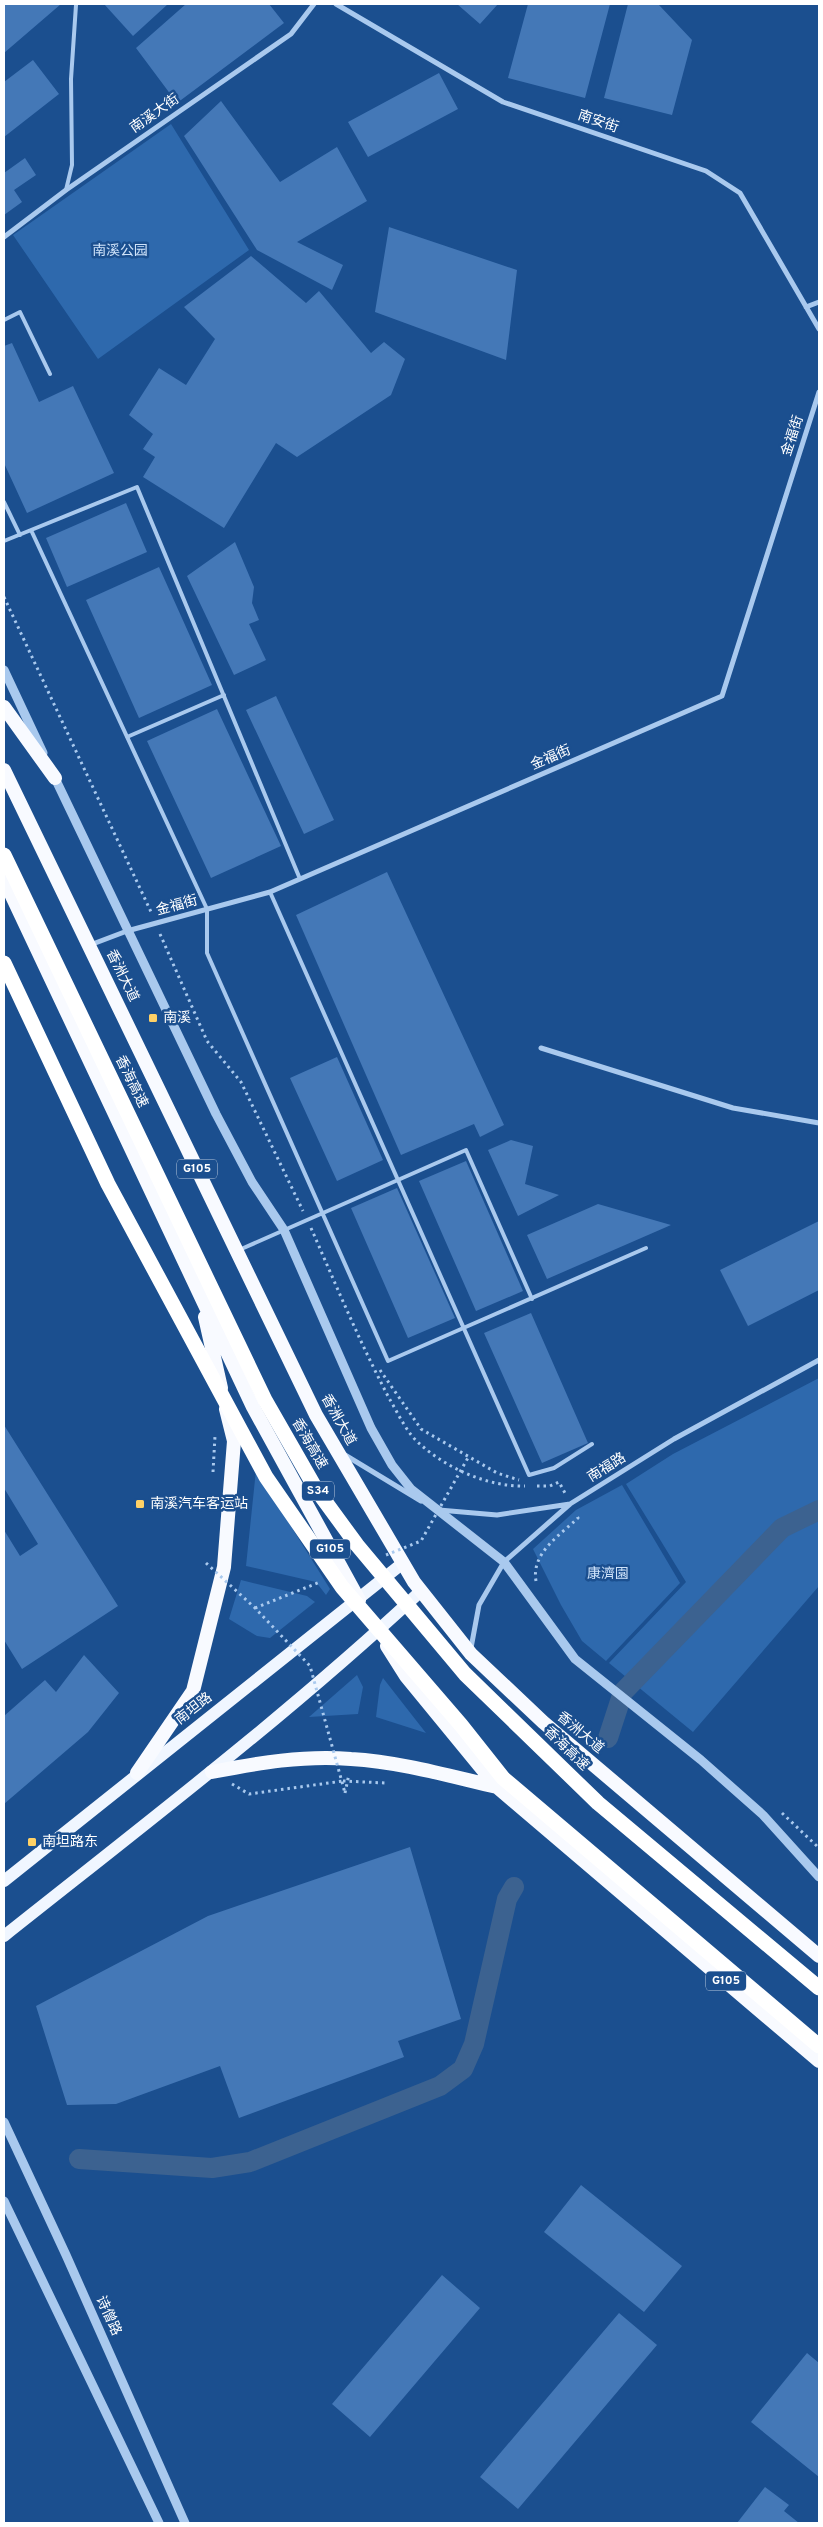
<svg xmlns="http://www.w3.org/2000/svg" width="823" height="2527" viewBox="0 0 823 2527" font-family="Overpass,'Noto Sans SC',sans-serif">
<rect width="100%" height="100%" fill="#1b4f8f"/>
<path fill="#2e69ad" d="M171 124 249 250 98 359 13 235Z
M819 1378V1586L693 1732 609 1663 686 1582 626 1484 673 1454Z
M256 1470 330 1589 326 1595 316 1582 246 1566Z
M622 1485 680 1583 606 1661 582 1641 561 1605 533 1549 576 1510Z
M241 1580 307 1596 315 1602 270 1638 257 1636 229 1619Z
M357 1675 363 1687 358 1714 309 1717Z
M383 1678 426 1733 376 1717 380 1685Z"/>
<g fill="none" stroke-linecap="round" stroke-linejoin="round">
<path stroke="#3c6290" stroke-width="20" d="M608 1738 623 1692 782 1528 819 1510
M79 2159 212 2168 250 2162 440 2086 463 2069 474 2044 507 1899 514 1887"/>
</g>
<path fill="#4478b7" d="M4 4H61L4 53Z
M104 4H168L133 36Z
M186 4H269L284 23 177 103 136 48Z
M457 4H498L480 24Z
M528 4H610L585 98 508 78Z
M628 4 659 5 692 40 672 115 604 98Z
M33 60 59 94 4 137V82Z
M439 73 458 109 368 157 348 122Z
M221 101 280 182 337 147 367 201 297 242 343 265 332 290 257 250 184 136Z
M25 158 36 175 14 190 22 202 4 215V173Z
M389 227 517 270 506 360 375 312Z
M251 256 306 303 319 291 371 353 384 342 405 359 391 395 297 457 276 443 224 528 143 477 155 457 143 449 153 434 129 415 159 368 186 385 215 339 184 307Z
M12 343 39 402 73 386 114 473 27 513 4 463V346Z
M126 503 147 552 67 587 46 538Z
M235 542 254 587 252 603 259 620 249 624 266 660 234 675 187 576Z
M159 567 212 685 139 718 86 600Z
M276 696 334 820 304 834 246 710Z
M217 709 281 846 211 878 147 741Z
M387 872 504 1125 480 1137 474 1124 401 1155 296 915Z
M337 1057 383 1160 337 1181 290 1078Z
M511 1140 533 1146 525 1184 559 1195 518 1216 488 1150Z
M466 1161 523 1291 476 1311 419 1181Z
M397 1188 455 1318 408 1338 351 1208Z
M598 1204 671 1225 547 1279 527 1235Z
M819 1221V1290L748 1326 720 1270Z
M531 1313 588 1443 542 1463 484 1333Z
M4 1425 118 1606 22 1669 4 1640V1530L20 1556 38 1544 4 1488Z
M84 1655 119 1693 88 1732 4 1804V1716L45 1680 56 1692Z
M410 1847 461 2019 398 2041 404 2057 239 2118 220 2066 116 2104 67 2105 36 2006 208 1916Z
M581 2185 682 2266 644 2312 544 2232Z
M442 2275 480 2308 370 2437 332 2404Z
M619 2313 657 2345 518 2509 480 2477Z
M807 2353 819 2363V2477L751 2422Z
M765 2487 789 2505 784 2511 799 2523H737Z"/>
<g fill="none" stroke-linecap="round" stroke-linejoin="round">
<path stroke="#a9c9ee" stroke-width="3" stroke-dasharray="2.5 4" stroke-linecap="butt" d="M4 597 152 914
M160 934 207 1041 241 1082 303 1211
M311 1228C336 1285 360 1343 389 1398 398 1413 407 1434 421 1445 448 1469 489 1487 525 1486
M380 1370 421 1429 497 1473 519 1480
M213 1472 215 1436
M537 1486H550L559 1482 565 1493
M536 1581C531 1553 560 1535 578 1518L576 1514
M232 1784 249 1794 343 1781
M345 1793 349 1774
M782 1813 819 1848"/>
<path stroke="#a9c9ee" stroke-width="4" d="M66 190 72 165 71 79 76 5
M4 320 20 312 50 374
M4 502 20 535
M31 530 207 909V953L388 1361 646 1248
M4 541 137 487 300 879
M127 737 224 695
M270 892 529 1475 554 1468 592 1444
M239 1250 466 1150 532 1299"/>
<path stroke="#a9c9ee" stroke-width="5" d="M336 4 503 102 706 171 740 193 819 329
M4 237 66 190 291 34 314 4
M806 307 819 302
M90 945 127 931 270 892 722 696 819 392
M541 1048 733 1108 819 1123
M345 1455 421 1501
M439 1510 497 1515 570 1504
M471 1648 479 1605 504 1562 570 1504 674 1439 819 1360"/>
<path stroke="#a9c9ee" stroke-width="9" d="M4 670 43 753
M53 774 216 1114 252 1182 284 1230 371 1428 392 1465 411 1489 504 1562 575 1659 701 1760 763 1815 819 1877
M4 2122 66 2255 185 2523
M4 2201 159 2523"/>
<path stroke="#f0f6ff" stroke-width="12" d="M4 1881 403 1563
M4 1936C145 1824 289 1714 421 1591"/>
<path stroke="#f8faff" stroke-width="14" d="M4 707 55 778
M4 770 316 1415 414 1582 471 1654 543 1722 819 1956
M4 879 253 1407 359 1600
M205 1317 221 1388
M387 1646 406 1676 497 1787 819 2061
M212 1772C258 1763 304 1755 351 1759 401 1762 449 1776 497 1787
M137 1773 193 1691 224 1567 234 1441 226 1409"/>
<path stroke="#a9c9ee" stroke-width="3" stroke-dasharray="2.5 4" stroke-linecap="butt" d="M386 1555 421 1541 469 1456
M206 1563 255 1608 310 1666 345 1793
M255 1608 320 1582
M343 1781 385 1783"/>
<path stroke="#fff" stroke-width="15" d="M4 855 265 1400 316 1489 357 1545 465 1674 598 1803 819 1988
M4 963 108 1184 266 1477 342 1587 461 1725 503 1778 819 2046"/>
</g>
<g fill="#ffd166" stroke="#1b4f8f" stroke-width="2">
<rect x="148" y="1013" width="10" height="10" rx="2.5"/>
<rect x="135" y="1499" width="10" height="10" rx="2.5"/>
<rect x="27" y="1837" width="10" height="10" rx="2.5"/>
</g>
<g text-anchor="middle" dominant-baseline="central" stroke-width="5" stroke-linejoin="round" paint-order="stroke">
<g fill="#1b4f8f" stroke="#bbcadd" stroke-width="1">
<rect x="177" y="1159.5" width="40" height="19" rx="4"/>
<rect x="302" y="1481.5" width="32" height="19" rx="4"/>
<rect x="310" y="1539.5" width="40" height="19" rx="4"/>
<rect x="706" y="1971.5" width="40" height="19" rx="4"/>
</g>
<g font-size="12" font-weight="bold" fill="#fff">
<text x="197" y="1169">G105</text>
<text x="318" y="1491">S34</text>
<text x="330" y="1549">G105</text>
<text x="726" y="1981">G105</text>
</g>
<g font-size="14" fill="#fff" stroke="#1b4f8f">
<text transform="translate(155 114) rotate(-35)">南溪大街</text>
<text transform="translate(598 122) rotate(19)">南安街</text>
<text transform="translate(793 436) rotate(-72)">金福街</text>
<text transform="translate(551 758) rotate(-23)">金福街</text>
<text transform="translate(177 906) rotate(-15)">金福街</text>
<text transform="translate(122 976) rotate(64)">香洲大道</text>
<text transform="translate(131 1082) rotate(64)">香海高速</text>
<text transform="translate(338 1420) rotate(61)">香洲大道</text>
<text transform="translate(309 1444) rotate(60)">香海高速</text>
<text transform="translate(607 1468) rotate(-32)">南福路</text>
<text transform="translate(194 1709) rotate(-38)">南坦路</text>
<text transform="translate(580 1733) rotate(40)">香洲大道</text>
<text transform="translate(566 1749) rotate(44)">香海高速</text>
<text transform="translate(108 2316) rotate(66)">诗僧路</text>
</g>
<g font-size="14" fill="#cfe3fa" stroke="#1b4f8f">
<text x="120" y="251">南溪公园</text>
<text x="608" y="1574">康濟園</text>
</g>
<g font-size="14" fill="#fff" stroke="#1b4f8f" text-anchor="start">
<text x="163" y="1018">南溪</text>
<text x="150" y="1504">南溪汽车客运站</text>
<text x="42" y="1842">南坦路东</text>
</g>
</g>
<rect width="823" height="2527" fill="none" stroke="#ffffff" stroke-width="10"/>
</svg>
